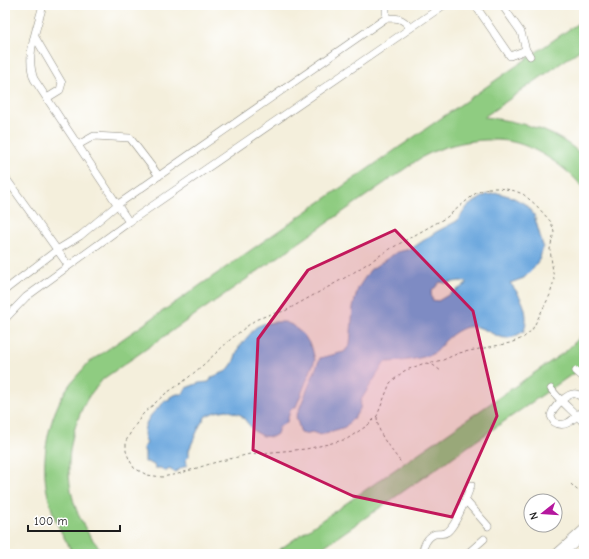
<svg xmlns="http://www.w3.org/2000/svg" width="589" height="559" viewBox="0 0 589 559" font-family="'Comic Neue',sans-serif">
<rect width="100%" height="100%" fill="#fff"/>
<filter id="ink" filterUnits="userSpaceOnUse"><feTurbulence type="fractalNoise" baseFrequency=".025" numOctaves="2"/><feDisplacementMap in="SourceGraphic" scale="8" xChannelSelector="R" yChannelSelector="G"/><feConvolveMatrix kernelMatrix="1 2 1 2 8 2 1 2 1" color-interpolation-filters="sRGB"/></filter>
<filter id="wash" filterUnits="userSpaceOnUse"><feTurbulence type="fractalNoise" baseFrequency=".012" numOctaves="4" result="noise"/><feDisplacementMap in="SourceGraphic" scale="16" xChannelSelector="R" yChannelSelector="G"/><feGaussianBlur stdDeviation="0.9" result="paint"/><feColorMatrix in="noise" values="0 0 0 0 0 0 0 0 0 0 0 0 0 0 0 0 0 1.4 0 .05"/><feComposite in="paint" operator="in"/></filter>
<g filter="url(#wash)">
<rect width="100%" height="100%" fill="#f4efdc"/>
<path fill="#8fcc81" stroke="#56744e" d="M584 19V47L484 117C496 119 507 120 518 123 542 128 566 139 584 157V190C577 179 566 170 555 162 543 154 531 147 517 143 487 135 445 143 419 159L103 379C98 386 90 393 86 401 59 453 63 511 105 554H74C62 536 53 517 48 496 39 460 49 413 70 384 76 376 83 370 88 363Z
M584 330V364L574 373 313 554H273L566 351 579 338Z"/>
<path fill="#6da8de" stroke="#44627d" fill-rule="evenodd" d="M498 193 512 197 525 204 534 215 543 246 540 258 533 269 524 278 510 283C522 297 530 313 524 331 519 334 513 338 507 338 495 339 482 323 467 327 457 330 450 336 444 342 441 345 439 350 436 352 425 359 397 362 385 362L361 400 360 409 354 418 345 427 320 435 312 432 305 434 301 433 296 417 320 358 344 352 350 345 353 307 358 288 370 270 397 252 411 249 436 232 457 221 468 206 486 195ZM460 281 467 282V284L438 301 432 300 431 292 440 282 446 283Z
M275 322H285L292 325 304 335 312 348 315 360 296 407H293L290 411 287 422 279 427 277 434 272 437 263 436 254 431 241 415 227 410 215 412 206 416 200 425 189 450V456L186 459 187 465 175 472 169 469 167 471H164L161 468H155L154 465 148 462H145V452L143 448 147 443C141 433 145 423 152 414 156 409 162 406 165 400L169 401 170 397 177 394H183L186 388 199 383 209 382 212 377 227 371 233 363 239 347 256 327 263 324Z"/>
</g>
<g filter="url(#ink)">
<g fill="none" stroke-linecap="round" stroke-linejoin="round">
<g stroke="#88867c" stroke-width="8">
<path id="minor" d="M43 5C37 28 25 56 34 79L129 222
M475 5 510 56 526 50 530 56
M502 5 521 32 526 50
M386 18C398 18 403 18 410 28
M35 37 62 83 60 90 47 98
M78 145 94 136 130 138 159 176
M5 177 68 265
M5 290 57 250 80 236 117 205 386 18V5
M5 319 26 297 129 222 444 5
M576 371 584 378
M551 389C560 401 573 411 583 422
M584 400C582 397 580 395 576 394 568 392 552 408 551 416L554 422C566 430 575 417 584 409
M466 501 488 526
M423 554C422 547 427 537 435 534 439 533 443 535 447 532 456 526 467 496 471 485
M467 554 484 539
M555 554 584 528
M563 554 584 536
M580 554 584 550"/>
</g>
<path stroke="#88867c" stroke-width="1" stroke-dasharray="3 3" stroke-linecap="butt" d="M488 188H498L512 190 523 194 536 205 551 222 554 232 550 249 554 280 550 295 532 330 523 338 510 343 459 353 443 360 422 364 404 371 390 383 377 416 368 425 347 439 328 444 306 449 250 454 213 463 178 474 162 477 147 475 134 468 129 459 126 451V441L132 430 143 414 165 394 183 382 202 366 232 338 255 320 271 314 285 311 348 276 390 249 447 217 476 193Z
M427 363 433 365 441 371
M377 417C378 437 391 448 402 464
M571 484 577 490 584 492"/>
<use href="#minor" stroke="#fff" stroke-width="7"/>
</g>
</g>
<path fill="#c2185b" fill-opacity="0.2" stroke="#c2185b" stroke-width="3" stroke-linejoin="round" d="M395 230 473 311 497 416 452 517 353 496 253 450 258 339 308 270Z"/>
<rect width="589" height="559" fill="none" stroke="#fff" stroke-width="20"/>
<g transform="translate(543 513) rotate(253)"><circle r="19" fill="#ffffff" stroke="#a4a4a4"/>
<path d="M0-3L7 15L0 10L-7 15Z" fill="#b5179e"/>
<text y="-6" font-size="11" font-weight="bold" text-anchor="middle" fill="#1c1c1c">N</text>
</g>
<path d="M28 525v6h92v-6" fill="none" stroke="#1c1c1c" stroke-width="2"/>
<text x="34" y="525" font-size="12" fill="#1c1c1c" stroke="#ffffff" stroke-width="3" paint-order="stroke">100 m</text>
</svg>
